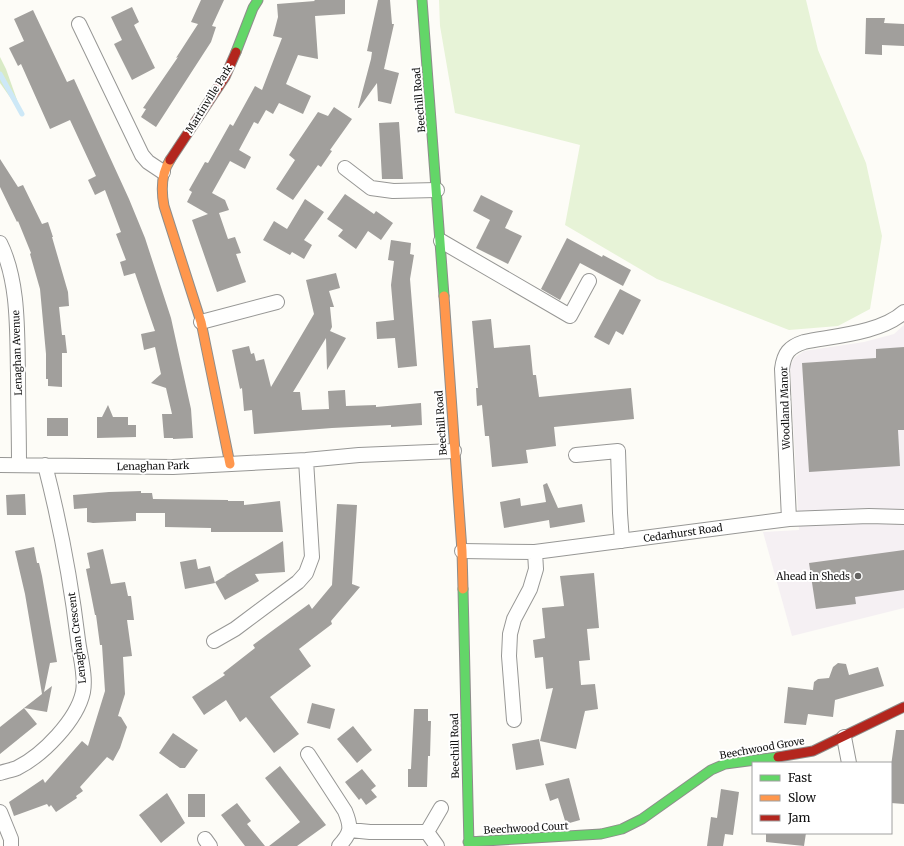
<svg xmlns="http://www.w3.org/2000/svg" width="904" height="846" viewBox="0 0 904 846" font-family="Merriweather,serif">
<rect width="100%" height="100%" fill="#fdfcf7"/>
<path fill="#f5f0f3" d="M904 325V608L792 636 763 532 799 530 790 367 794 358 804 351 864 342 894 334Z"/>
<path fill="#e7f3d7" d="M439 0H806L818 50 866 163 882 236 870 309 838 326 789 330 657 279 565 225 580 145 455 113 440 26Z"/>
<path fill="#d8eac5" d="M0 57 6 69 22 114 0 83Z"/>
<g fill="none" stroke-linecap="round" stroke-linejoin="round">
<path stroke="#cde8f7" stroke-width="5" d="M0 74 22 114"/>
</g>
<path fill="#a19f9c" d="M201 0H224L212 26 216 27 211 42 156 127 141 117 146 109 143 108 178 57 176 58 198 24 191 22Z
M314 0H345V14L315 16 318 59 298 55 286 84 311 96 303 114 279 103 273 114 266 110 258 124 254 122 239 150 251 157 245 169 230 161 212 193 225 200 229 210 219 213 228 239 235 237 241 253 236 254 246 282 217 292 192 220 208 214 187 202 192 192 189 190 205 162 208 163 230 124 233 126 255 86 262 90 282 38 273 36 278 17 277 4 315 1Z
M378 0H390L392 24H394L384 69 399 73 391 104 378 101 377 83 359 108H358L371 59 372 52 367 51Z
M132 7 139 22 134 25 155 68 132 80 114 44 122 40 111 17Z
M33 10 67 82 74 79 129 199 145 238 171 318 191 409 193 438 173 439V438H164L162 414H172L166 388 151 383 161 374 155 347 144 350 141 334 155 331 135 273 124 276 120 262 126 260 116 234 121 232 105 190 95 195 88 180 96 176 70 120 50 129 21 64 18 66 9 48 24 41 14 19Z
M866 18H885L884 23 904 24V46L882 45V55L865 54Z
M334 107 352 119 330 150 332 151 321 167 318 165 293 200 276 189 295 160 289 155 318 112 328 116Z
M399 122 403 179H382L379 123Z
M0 159 18 187 23 185 42 224 48 222 53 237H52L68 292 69 306 59 307 62 335H65L67 353H62V387L48 386V379H46V354L40 289 30 254 31 253 18 221 17 222 0 187Z
M345 194 374 214 376 211 393 223 381 240 368 231 356 249 338 236 343 230 327 219Z
M481 195 513 211 505 228 522 236 508 264 476 248 490 220 473 211Z
M305 199 324 212 304 240 312 245 304 259 292 252 290 255 263 240 274 221 287 229Z
M567 238 602 257 603 255 631 270 623 286 580 263 560 300 541 289Z
M391 240 411 243 410 254 414 255 410 279 417 366 398 368 395 338 377 339 376 322 394 320 391 285 394 261 388 260Z
M336 273 340 288 329 291 334 307H330L332 327 330 331 346 338 327 370 326 338 293 392H300L302 410 329 409 328 391 345 390 346 406 376 405V407L421 403 422 425 391 427V425L332 428 254 434 252 410 244 411 242 388 240 389 232 350 249 346 251 354 254 353 256 361 264 359 271 387 314 314 306 280Z
M620 289 641 300 623 335 616 331 609 345 594 337Z
M491 319 494 348 530 345 533 375H536L539 397 631 388 634 419 554 427 556 446 526 450 528 463 492 467 489 436H485L482 405 477 406 476 388H478L472 321Z
M904 347V430H898L900 466 809 472 802 363 876 358V349Z
M108 405 113 417H128V425H136V437L97 438V417H102Z
M47 418H68V436H47Z
M547 483 558 508 582 504 585 522 550 528 549 520 504 528 500 502 520 498 521 506 546 502 543 485Z
M141 491V493H152L153 499 228 500V501H244V505L280 501 283 532H211V528L165 527V513H136V521L93 523 87 522V508L74 509 73 495 109 492Z
M25 494 26 515H7L6 495Z
M337 504 357 505 352 584 360 587 331 621 332 624 299 649 311 666 270 697 299 734 274 753 246 717 240 722 226 700 204 715 192 697 225 675 223 673 255 648 253 645 276 628 309 604 312 609 332 585Z
M283 541 285 572 255 574 259 581 225 600 215 582 227 575 224 576Z
M34 547 37 563H39L42 576 57 662 50 663 44 692 52 686 47 712 24 708 42 694 25 594 15 551Z
M103 549 111 584 125 582 128 596H131L134 620H127L132 656 123 657 125 694 118 716 121 717 127 727 120 748 113 761 107 757 80 787 83 791 76 796 77 798 56 812 51 805 49 807 47 804 14 816 9 802 43 779 45 783 82 741 88 746 105 691 102 645H100L96 615H95L86 569 90 568 87 553Z
M904 550V590L855 597 856 604 816 609 809 563Z
M196 559 198 569 210 566 215 583 185 589 180 562Z
M594 573 599 628 587 629 590 660 579 661 581 685 595 684 598 709 585 711 576 749 540 741 553 688 546 689 543 657 535 658 533 640 545 638 542 608 564 606 560 576Z
M838 663 846 664 849 675 878 667 884 686 835 700 833 717 808 714 806 725 784 723 788 687 813 690 814 682 818 679 829 678 833 667Z
M312 703 335 709 330 729 307 723Z
M24 708 37 724 0 754V727Z
M414 709H428V721H431L430 756H428L427 787H408V769H411Z
M353 726 372 750 357 763 337 739Z
M896 730H904V804L891 803V766Z
M173 733 198 750 185 768H180L159 753Z
M539 739 544 765 516 770 512 744Z
M280 766 326 825 297 846H269L300 822 265 778Z
M362 769 376 786 371 790 377 797 366 805 361 798 359 800 345 782Z
M569 778 580 820 566 824 558 798 550 801 545 784Z
M721 789 739 792 733 835 725 834 723 846H707L711 817 717 818Z
M167 793 185 823 161 843 139 815Z
M188 794H205V817H188Z
M237 803 251 821 247 824 265 846H245L221 815Z
M766 833H806L804 846 766 842Z"/>
<g fill="none" stroke-linecap="round" stroke-linejoin="round">
<g stroke="#979795" stroke-width="16">
<path id="street" d="M79 24 142 155 148 162 163 172
M345 168 371 188 393 191 437 190
M441 241 570 316 589 281
M0 243C19 281 17 332 18 373 18 404 19 434 19 465
M201 322 277 302
M576 455 618 451 620 513 622 541
M0 465 173 467 306 460 359 455 454 451
M789 519 782 369C784 353 789 347 804 342 834 336 881 333 904 312
M462 551 535 552 789 519 869 516 904 517
M214 641 235 629 298 582 306 573 312 557 306 460
M514 720 509 656 510 634 514 619 530 589 536 569 535 552
M844 737 849 763
M308 754 345 811C352 828 351 833 339 846
M0 773C6 771 12 770 17 768 43 755 77 720 83 692 86 676 80 656 78 640 71 582 60 523 45 465
M0 812 11 839V846
M350 830 370 832H427L437 846
M427 832 441 808
M205 839 210 846"/>
</g>
<g stroke="#8e8d8b" stroke-width="11">
<path id="fast" d="M422 0 444 296
M236 52 253 8 258 0
M463 589 469 846
M468 842 601 834 622 829 642 819 711 770 725 764 778 757"/>
</g>
<g stroke="#8e8d8b" stroke-width="11">
<path id="slow" d="M170 160C161 174 161 190 164 206L201 322 230 464
M444 296 462 551 463 589"/>
</g>
<g stroke="#8e8d8b" stroke-width="11">
<path id="jam" d="M170 160 225 77 236 52
M778 757 813 751 904 707"/>
</g>
<use href="#street" stroke="#fffffe" stroke-width="14"/>
<use href="#fast" stroke="#63d668" stroke-width="9"/>
<use href="#slow" stroke="#ff974d" stroke-width="9"/>
<use href="#jam" stroke="#b3261e" stroke-width="9"/>
</g>
<circle fill="#646362" stroke="#fff" stroke-width="1.5" cx="858" cy="576" r="4"/>
<g text-anchor="middle" dominant-baseline="central" stroke-width="4" stroke-linejoin="round" paint-order="stroke">
<g font-size="10" fill="#111" stroke="#fff">
<text transform="translate(209 99) rotate(-58)">Martinville Park</text>
<text transform="translate(419 100) rotate(-95)">Beechill Road</text>
<text transform="translate(17 353) rotate(-92)">Lenaghan Avenue</text>
<text transform="translate(785 408) rotate(-92)">Woodland Manor</text>
<text transform="translate(441 423) rotate(-94)">Beechill Road</text>
<text transform="translate(153 466) rotate(-1)">Lenaghan Park</text>
<text transform="translate(683 533) rotate(-8)">Cedarhurst Road</text>
<text transform="translate(77 638) rotate(-97)">Lenaghan Crescent</text>
<text transform="translate(455 746) rotate(-91)">Beechill Road</text>
<text transform="translate(762 748) rotate(-10)">Beechwood Grove</text>
<text transform="translate(526 828) rotate(-3)">Beechwood Court</text>
</g>
<g font-size="10" fill="#111" stroke="#fff" text-anchor="end">
<text x="850" y="576">Ahead in Sheds</text>
</g>
</g>
<rect x="752" y="762" width="140" height="72" fill="#ffffff" stroke="#a0a0a0"/>
<rect x="760" y="775" width="20" height="6" fill="#63d668" stroke="#a0a0a0"/>
<text x="788" y="782" font-size="12" fill="#111111">Fast</text>
<rect x="760" y="795" width="20" height="6" fill="#ff974d" stroke="#a0a0a0"/>
<text x="788" y="802" font-size="12" fill="#111111">Slow</text>
<rect x="760" y="815" width="20" height="6" fill="#b3261e" stroke="#a0a0a0"/>
<text x="788" y="822" font-size="12" fill="#111111">Jam</text>
</svg>
